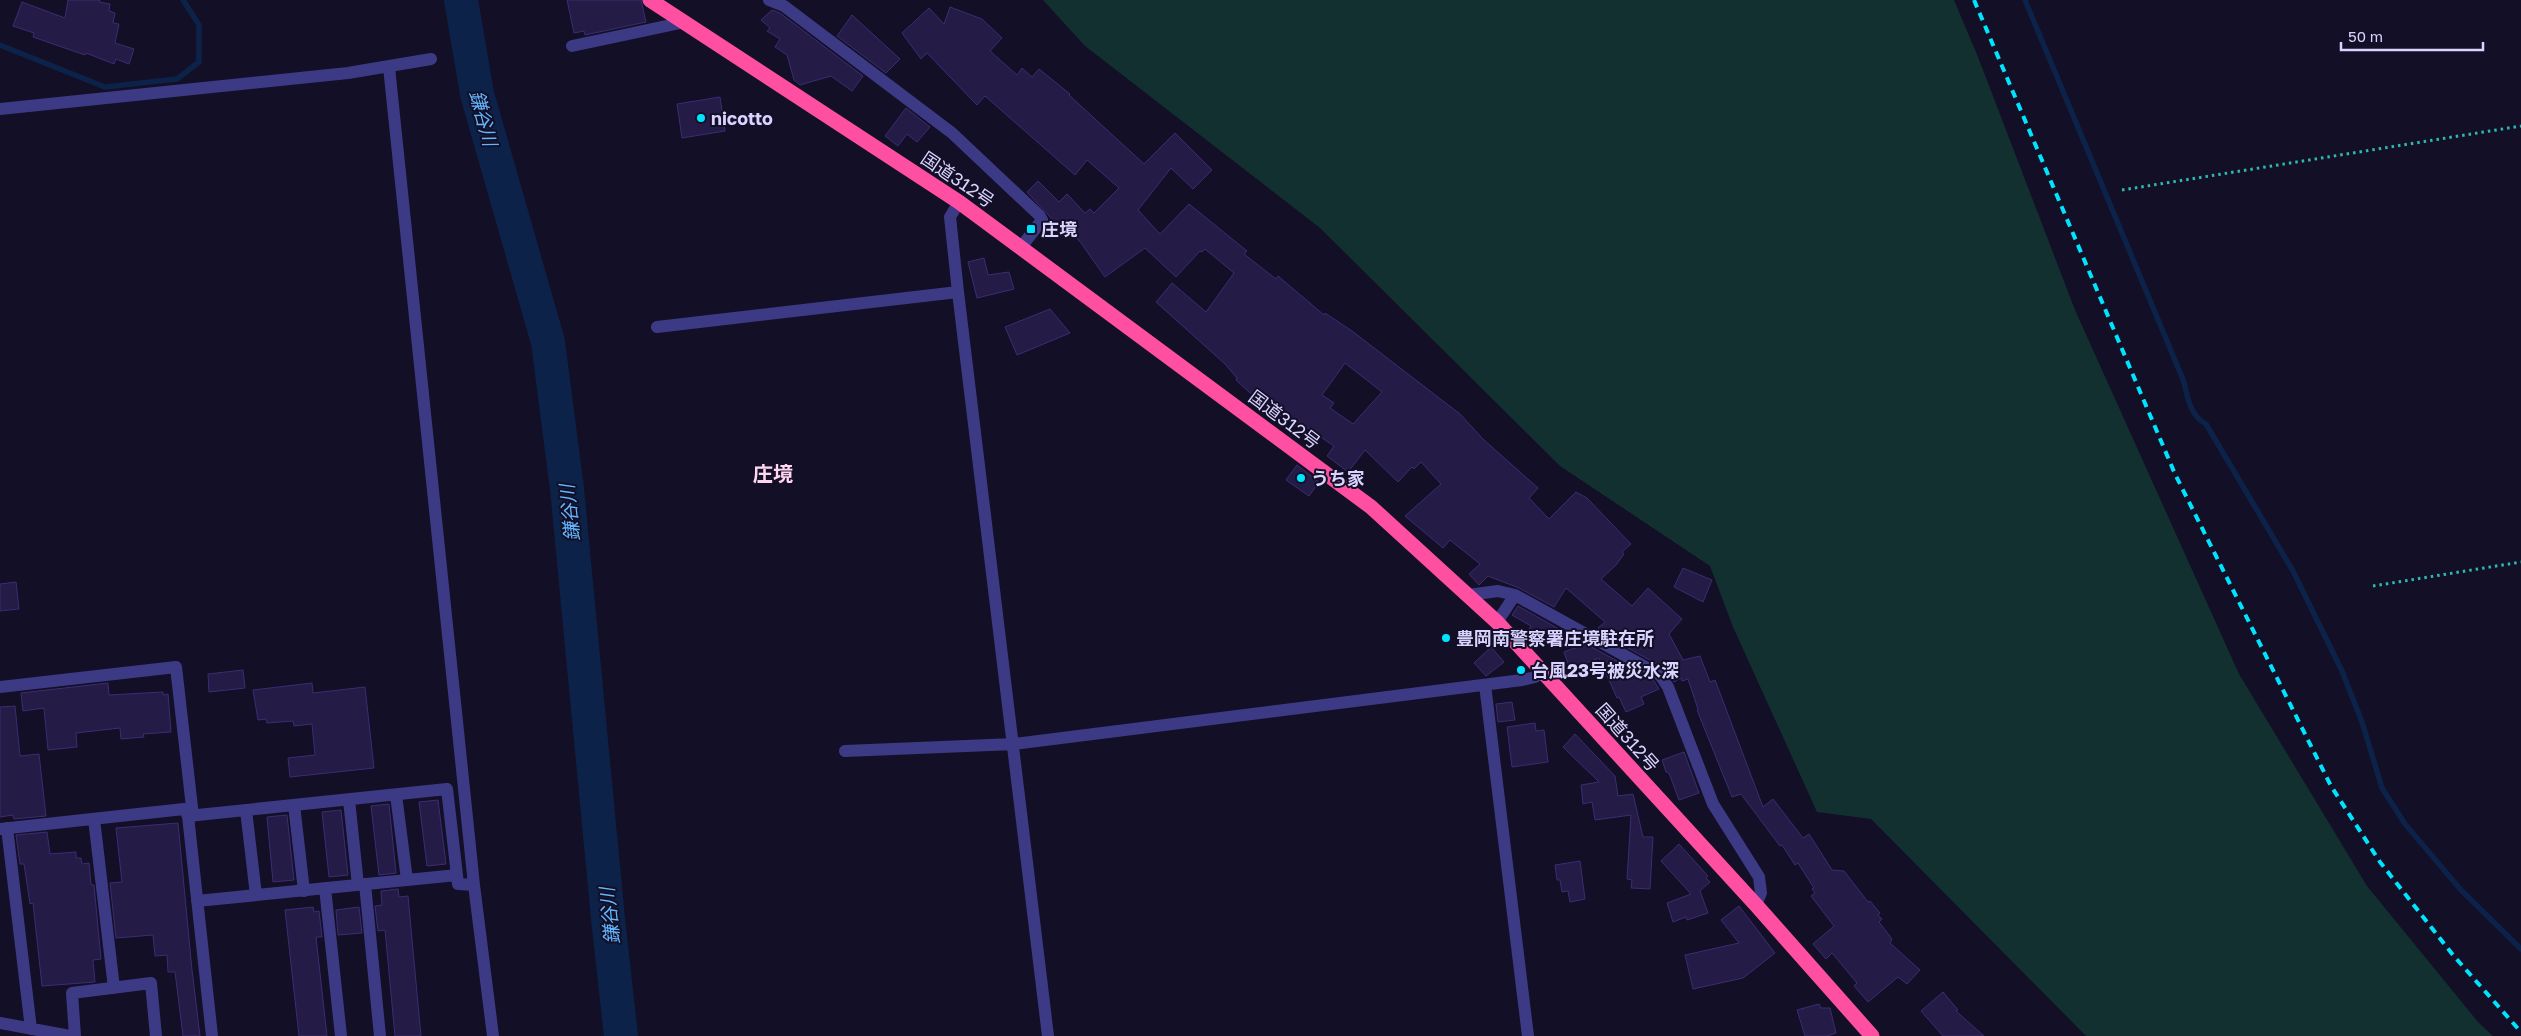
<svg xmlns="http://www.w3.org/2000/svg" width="2521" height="1036" viewBox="0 0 2521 1036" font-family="'Golos Text','Noto Sans JP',sans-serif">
<rect width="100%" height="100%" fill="#130f26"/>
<path fill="#12302f" d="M1043 0H1954L1978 57 2075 310 2239 674 2367 886 2478 1022 2493 1036H2086L1871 819 1817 812 1733 627 1710 566 1560 466 1320 228 1085 46Z"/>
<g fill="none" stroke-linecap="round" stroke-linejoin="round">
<path stroke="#0c2248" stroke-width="5.5" d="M2025 0 2184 382C2187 397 2191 417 2206 424L2293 571 2342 671 2362 722 2382 788 2405 824 2461 890 2521 949
M0 45 105 87 177 79 199 62V25L183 0"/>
<path stroke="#0c2248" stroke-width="34" d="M461 0 477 94 548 342 567 489 608 919 621 1036"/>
</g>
<path fill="#241b47" stroke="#3b2d73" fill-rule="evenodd" d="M68 0H100L99 2 110 4 109 11 115 13 113 23 119 24 115 43 134 49 129 64 116 59 114 64 86 53 85 55 33 37 34 33 13 26 22 2 65 18Z
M567 0H641L646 22 585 35 584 31 574 33Z
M950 7 982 19 1002 38 990 51 1017 75 1022 68 1032 77 1039 69 1070 94 1069 95 1144 164 1175 133 1212 170 1193 189 1171 168 1138 210 1160 234 1189 204 1247 251 1244 254 1276 279 1278 276 1324 315 1325 313 1352 331 1460 414 1484 440 1538 488 1529 498 1549 519 1576 492 1587 498 1631 544 1622 552 1624 554 1616 565 1601 579 1632 606 1648 588 1682 619 1669 634 1683 660 1700 656 1710 682 1715 680 1763 807 1773 799 1803 838 1809 834 1832 870 1844 871 1868 902 1870 901 1880 913 1878 915 1882 919 1879 922 1892 939 1890 943 1920 970 1907 984 1898 977 1868 1002 1854 986 1857 983 1832 953 1826 959 1813 944 1834 926 1811 896 1815 893 1812 889 1814 888 1798 863 1795 865 1782 845 1780 846 1741 794 1732 797 1697 710 1698 709 1688 679 1682 681 1681 678 1674 682 1664 668 1606 636 1598 628 1605 622 1566 588 1554 607 1519 588 1488 576 1479 585 1469 574 1480 564 1450 540 1443 548 1405 516 1441 484 1421 462 1414 469 1412 467 1398 482 1365 450 1348 472 1327 456 1334 446 1300 423 1297 427 1280 415 1276 420 1257 405 1260 402 1236 380 1237 378 1225 364 1156 302 1172 283 1206 312 1234 273 1205 249 1202 252 1200 251 1176 277 1145 248 1105 277 1081 243 1066 226 1062 230 1027 192 1038 181 1059 202 1067 194 1085 213 1090 209 1094 213 1119 188 1087 160 1075 175 985 96 977 105 927 53 921 59 902 33 929 8 944 24ZM1345 363 1382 392 1353 424 1330 408 1334 403 1322 395Z
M772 10 780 13 863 76 852 91 831 76 800 85 794 80 787 55 775 47 780 39 767 31 770 28 761 20Z
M852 15 900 59 886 73 837 36Z
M720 97 725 131 682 138 677 104Z
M906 108 930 127 917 142 907 134 898 146 885 136Z
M984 258 988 275 1009 272 1014 289 977 298 968 262Z
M1050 309 1070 333 1017 355 1005 327Z
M1297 465 1319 482 1309 496 1286 480Z
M1683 568 1712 580 1703 602 1674 587Z
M16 582 19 609 0 611V584Z
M1518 606 1559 629 1550 644 1527 632 1531 626 1512 615Z
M1586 644 1654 681 1659 689 1641 697 1644 704 1626 712 1619 697 1617 698 1599 658 1570 669 1564 652Z
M1491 647 1504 662 1486 676 1474 663Z
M243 670 245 688 209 692 208 674Z
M108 683 109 695 163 692V695L168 694 171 732 143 734 144 737 121 739 120 728 76 733 77 747 48 750 44 708 23 711 21 693Z
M312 683 313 693 365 687 374 768 290 777 288 758 315 755 312 724 294 726 293 721 267 723 266 719 258 720 253 690Z
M1512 702 1515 720 1498 722 1496 704Z
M15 706 20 756 39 754 46 816 14 819 13 815 0 817V707Z
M1535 723 1536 731 1544 730 1548 762 1512 767 1507 727Z
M1575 734 1615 776 1618 796 1633 794 1643 837H1653L1650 889 1631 888 1632 880 1627 879 1631 815 1595 820 1592 802 1583 804 1581 785 1599 782 1563 747Z
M1684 752 1699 793 1679 800 1669 773 1666 772 1662 760Z
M438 800 446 864 427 866 419 802Z
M389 804 396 873 379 875 371 806Z
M341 810 348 875 329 877 322 812Z
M287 815 294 880 273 882 267 817Z
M178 823 192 970 200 1036H183L175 972H168L167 955 155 956 153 935 116 938 110 883 122 882 116 828Z
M47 832 50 854 76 852V858H81L82 864 89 863 91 885H94L101 959 93 960 95 982 42 986 33 903 30 904 24 864H20L16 835Z
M1679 844 1708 876 1706 878 1710 882 1700 891 1708 913 1687 920 1686 917 1673 922 1667 903 1691 894 1661 861Z
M1580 861 1585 899 1570 902 1568 891 1562 892 1560 880H1557L1555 865Z
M398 889 399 897 408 896 421 1036H395L385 930 378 931 375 906 382 905 381 891Z
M1739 906 1775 953 1743 978 1693 989 1685 955 1739 943 1721 920Z
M313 907 314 912 319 911 322 937H316L327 1036H299L285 910Z
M359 907 362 933 338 935 336 910Z
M1943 992 1958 1010 1956 1011 1984 1036H1943L1921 1011Z
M1819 1004 1821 1008H1830L1836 1033 1827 1036H1805L1797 1010Z"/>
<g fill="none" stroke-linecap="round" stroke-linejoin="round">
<path stroke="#2fb8b0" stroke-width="3" stroke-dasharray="2.5 4" stroke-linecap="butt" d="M2122 190 2521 126
M2373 586 2521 562"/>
<path stroke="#3d3a85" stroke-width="12" d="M769 0 784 6 952 133 1039 215 1042 220 1022 246
M572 46 685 22
M389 67 474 885 493 1036
M0 109 348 73 431 59
M959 202 950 217 958 292 1048 1036
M657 327 958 292
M1468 595 1498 591 1515 595 1660 675 1668 687 1713 804 1759 877 1761 893 1756 905
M1497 622 1515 595
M1485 685 1528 1036
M0 687 176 667 193 816
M845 751 1014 744 1522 680 1535 677 1542 670
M396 795 407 880
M349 800 358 885
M294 805 304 891
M246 810 256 895
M188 816 447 789 458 884 474 885
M94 819 114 988
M7 828 31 1029
M0 829 184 809 188 816 212 1036
M365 884 380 1036
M325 888 341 1036
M197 901 457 875
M0 1023 70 1036
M75 1036 72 993 151 983 156 1036"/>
<path stroke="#ff4fa3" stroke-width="15" d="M650 0 959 202 1371 507 1497 622 1756 905 1872 1036"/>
<path stroke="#00e5ff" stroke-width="4" stroke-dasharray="8 6" stroke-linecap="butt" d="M1974 0 2175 474 2331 786 2380 862 2453 955 2521 1032"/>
</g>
<g fill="#00e5ff" stroke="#130f26" stroke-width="2">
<circle cx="701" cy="118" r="5"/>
<rect x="1026" y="224" width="10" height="10" rx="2.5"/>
<circle cx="1301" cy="478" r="5"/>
<circle cx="1446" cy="638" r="5"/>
<circle cx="1521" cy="670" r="5"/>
</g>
<g text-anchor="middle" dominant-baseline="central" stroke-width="4" stroke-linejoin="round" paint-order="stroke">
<g font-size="18" font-weight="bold" fill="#d9d4ff" stroke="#130f26" text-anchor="start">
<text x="711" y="118">nicotto</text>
<text x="1041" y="229">庄境</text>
<text x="1311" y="478">うち家</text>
<text x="1456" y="638">豊岡南警察署庄境駐在所</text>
<text x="1531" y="670">台風23号被災水深</text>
</g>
<g font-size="18" fill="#d9d4ff" stroke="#130f26">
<text transform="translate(958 179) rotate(34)">国道312号</text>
<text transform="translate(1285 419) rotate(37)">国道312号</text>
<text transform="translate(1628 737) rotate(48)">国道312号</text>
</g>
<g font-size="19" font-style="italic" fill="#62b6ff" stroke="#130f26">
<text transform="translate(484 118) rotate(75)">鎌谷川</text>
<text transform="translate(569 513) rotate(-96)">鎌谷川</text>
<text transform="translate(609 916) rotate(-96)">鎌谷川</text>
</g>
<g font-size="20" font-weight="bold" fill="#ffd6f0" stroke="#130f26">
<text x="773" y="473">庄境</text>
</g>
</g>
<path d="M2341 42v8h142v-8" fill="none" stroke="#d9d4ff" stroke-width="2.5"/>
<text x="2348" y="42" font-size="15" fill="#d9d4ff" stroke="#130f26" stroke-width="4" paint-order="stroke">50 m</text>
</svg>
